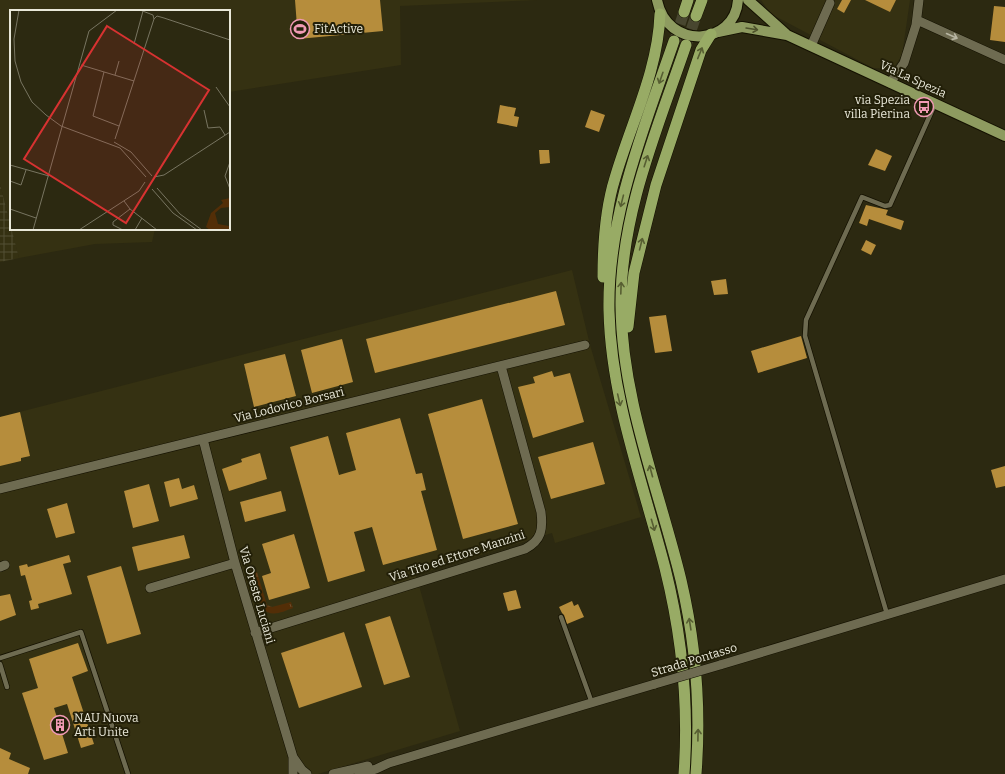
<svg xmlns="http://www.w3.org/2000/svg" width="1005" height="774" viewBox="0 0 1005 774" font-family="Bitter,serif">
<defs>
<pattern id="industrial-grid" width="8" height="8" patternUnits="userSpaceOnUse"><rect width="8" height="8" fill="#353112"/><path d="M0 4h8M4 0v8" fill="none" stroke="#524f34"/></pattern>
<pattern id="grass-tufts" width="24" height="20" patternUnits="userSpaceOnUse"><rect width="24" height="20" fill="#532e07"/><path d="M3 7l-1-3M5 7V3M7 7l1-3M15 17l-1-3M17 17v-4M19 17l1-3" fill="none" stroke="#6c4c2b"/></pattern>
</defs>
<rect width="100%" height="100%" fill="#2c2911"/>
<path fill="#353112" d="M0 0H537L400 6 401 65 229 92V11H11V227L0 184Z
M761 0H910L902 55 893 69 873 68 771 14Z
M11 229H155L152 242 95 244 19 258Z
M572 270 590 345 641 517 555 543 552 533 416 575 460 731 318 774H0V417Z"/>
<path fill="url(#industrial-grid)" d="M0 184 19 258 0 262Z"/>
<path fill="url(#grass-tufts)" d="M257 572 267 605 272 607 291 602 293 608C282 612 271 618 262 608L251 574Z"/>
<path fill="#b68d3c" d="M295 0H380L383 31 298 39Z
M842 0H851L844 13 837 9Z
M865 0H896L890 12Z
M994 6 1005 7V42L990 40Z
M500 105 516 108 514 116 519 117 517 127 497 123Z
M591 110 605 115 599 132 585 127Z
M876 149 892 156 885 171 868 165Z
M539 150H549L550 163 540 164Z
M866 205 888 210 886 215 904 221 901 230 869 219 867 226 859 223Z
M866 240 876 245 871 255 861 250Z
M726 279 728 294 714 295 711 281Z
M556 291 565 325 375 373 366 339Z
M666 315 672 351 655 353 649 317Z
M801 336 807 358 758 373 751 351Z
M342 339 353 382 312 393 301 350Z
M285 354 296 396 254 407 244 364Z
M552 371 554 377 570 373 584 422 533 438 518 387 535 383 533 377Z
M482 399 518 524 463 539 428 414Z
M20 412 30 456 21 458V461L0 466V417Z
M400 418 416 474 422 473 426 490 421 491 437 550 383 565 372 527 354 532 365 571 328 582 290 447 328 436 339 475 356 470 346 433Z
M593 442 605 484 551 499 538 457Z
M260 453 267 479 229 491 222 469 242 462 241 459Z
M1005 466V486L996 488 991 470Z
M179 478 182 489 194 485 198 499 170 507 164 482Z
M149 484 159 521 133 528 124 491Z
M281 491 286 511 245 522 240 502Z
M67 503 75 533 56 538 47 509Z
M294 534 310 588 269 600 262 576 271 573 262 544Z
M184 535 190 558 138 571 132 547Z
M69 555 71 562 63 564 72 594 38 604 39 608 31 610 29 601 32 600 25 575 21 576 19 566 27 564 28 567Z
M121 566 141 634 107 644 87 576Z
M516 590 521 608 508 611 503 593Z
M10 594 16 615 0 621V596Z
M572 601 574 606 578 604 584 617 567 624 564 615 562 613 559 607Z
M390 616 410 677 384 685 365 624Z
M344 632 362 687 299 708 281 653Z
M78 643 88 671 72 677 94 744 81 748 67 704 54 708 68 753 44 760 22 693 38 688 29 659Z
M0 748 11 753 9 759 30 768 28 774H0Z"/>
<g fill="none" stroke-linecap="round" stroke-linejoin="round">
<path stroke="#48462f" stroke-width="11" stroke-dasharray="11 5.5" stroke-linecap="butt" d="M675 40 684 12
M686 45 696 16"/>
<g stroke="#141100" stroke-width="6">
<path id="service" d="M887 614 805 336 806 320 862 197 885 206 890 205 935 104
M561 617 592 703
M0 658 81 632 128 774
M0 664 7 687"/>
</g>
<g stroke="#141100" stroke-width="10">
<path id="minor" d="M917 20 1005 60
M811 46 830 3
M890 83 904 63 916 25 919 0
M203 439 235 563 293 757 302 770 307 774
M0 489 585 345
M0 567 5 565
M150 588 235 563
M255 633 525 549C542 540 543 529 541 512L501 366
M720 665 1005 579
M293 774V757
M333 774 368 766
M359 774 376 769 389 763 655 684"/>
</g>
<g stroke="#141100" stroke-width="12">
<path id="primary" d="M657 0C667 51 735 46 738 0
M748 0 786 34
M718 32 742 27 787 35 1005 136"/>
</g>
<g stroke="#141100" stroke-width="12">
<path id="trunk" d="M684 12 688 0
M696 16 702 0
M674 41C644 128 607 217 609 311 611 399 643 483 665 568 682 636 689 704 684 774
M686 45C657 130 620 215 621 306 622 401 659 489 681 580 696 644 701 709 696 774
M603 277C603 243 605 210 615 178 631 123 658 71 660 14
M628 327 634 273 656 185 701 50 711 34"/>
</g>
<use href="#service" stroke="#6e6b51" stroke-width="4.5"/>
<use href="#minor" stroke="#6e6b51" stroke-width="9"/>
<use href="#primary" stroke="#8e9b60" stroke-width="10"/>
<use href="#trunk" stroke="#98ab65" stroke-width="11"/>
<g stroke="#141100" stroke-width="10" stroke-linecap="butt">
<path id="minor-bridge" d="M655 684 720 665"/>
</g>
<use href="#minor-bridge" stroke="#6e6b51" stroke-width="9"/>
</g>
<defs><path id="oneway-shaft" d="M-6 0H5M1.5-3L5.5 0L1.5 3" fill="none" stroke-width="1.6" stroke-linecap="round" stroke-linejoin="round"/></defs>
<use stroke="#4d512b" href="#oneway-shaft" transform="translate(752 29) rotate(9)"/>
<use stroke="#b8b6a3" href="#oneway-shaft" transform="translate(952 36) rotate(24)"/>
<g stroke="#575e32">
<use href="#oneway-shaft" transform="translate(700 53) rotate(-68)"/>
<use href="#oneway-shaft" transform="translate(661 78) rotate(109)"/>
<use href="#oneway-shaft" transform="translate(646 161) rotate(-72)"/>
<use href="#oneway-shaft" transform="translate(622 201) rotate(104)"/>
<use href="#oneway-shaft" transform="translate(641 244) rotate(-76)"/>
<use href="#oneway-shaft" transform="translate(621 288) rotate(-88)"/>
<use href="#oneway-shaft" transform="translate(619 400) rotate(77)"/>
<use href="#oneway-shaft" transform="translate(651 471) rotate(-105)"/>
<use href="#oneway-shaft" transform="translate(653 525) rotate(74)"/>
<use href="#oneway-shaft" transform="translate(690 624) rotate(-99)"/>
<use href="#oneway-shaft" transform="translate(698 735) rotate(-89)"/>
</g>
<defs>
<g id="stadium-ring" transform="scale(1)"><circle r="9.5" fill="#221f08" stroke="#f19ab4" stroke-width="1.5"/><path d="M0-5a6.5 5 0 1 0 0 10a6.5 5 0 1 0 0-10ZM-3.5-1.8h7v3.6h-7Z" fill="#f19ab4"/></g>
<g id="bus-ring" transform="scale(1)"><circle r="9.5" fill="#221f08" stroke="#f19ab4" stroke-width="1.5"/><path d="M-5-6H5V4H4V6H2V4H-2V6H-4V4H-5ZM-3.5-4V0h7V-4ZM-3.5 1.2v1.5H-2V1.2ZM2 1.2v1.5H3.5V1.2Z" fill="#f19ab4"/></g>
<g id="building-ring" transform="scale(1)"><circle r="9.5" fill="#221f08" stroke="#f19ab4" stroke-width="1.5"/><path d="M-4-6H4V6H1V3H-1V6H-4ZM-2.5-4.3h1.7v1.8h-1.7ZM.8-4.3h1.7v1.8H.8ZM-2.5-1h1.7V.8h-1.7ZM.8-1h1.7V.8H.8Z" fill="#f19ab4"/></g>
</defs>
<g fill-rule="evenodd">
<use href="#stadium-ring" x="300" y="29"/>
<use href="#bus-ring" x="924" y="107"/>
<use href="#building-ring" x="60" y="725"/>
</g>
<g text-anchor="middle" dominant-baseline="central" stroke-width="4" stroke-linejoin="round" paint-order="stroke">
<g font-size="12" fill="#e9e8d9" stroke="#221f08" text-anchor="start">
<text x="314" y="29">FitActive</text>
<text x="910" y="100" text-anchor="end">via Spezia<tspan x="910" dy="14">villa Pierina</tspan></text>
<text x="74" y="718">NAU Nuova<tspan x="74" dy="14">Arti Unite</tspan></text>
</g>
<g font-size="12" fill="#e9e8d9" stroke="#221f08">
<text transform="translate(913 79) rotate(25)">Via La Spezia</text>
<text transform="translate(289 405) rotate(-14)">Via Lodovico Borsari</text>
<text transform="translate(457 556) rotate(-18)">Via Tito ed Ettore Manzini</text>
<text transform="translate(257 595) rotate(74)">Via Oreste Luciani</text>
<text transform="translate(694 660) rotate(-17)">Strada Pontasso</text>
</g>
</g>
<g transform="translate(10 10)">
<rect width="220" height="220" fill="#2c2911"/>
<path d="M220 188V197L211 198 205 203 208 214 219 216 220 220H200L196 217 201 203 213 193 211 190Z" fill="#532e07"/>
<path fill="none" stroke="#787561" stroke-width="1" d="M9 0 4 29 5 51 11 72 22 92 36 105 51 116 110 138 136 167M144 9 147 6 154 8 220 30M124 34 133 1M71 55 124 71M94 62 83 106 109 116M105 65 109 51M206 77 220 97M194 100 198 118 210 117 215 125M105 129 144 9 143 5 130 0M104 132 121 142 142 166M220 152 215 166 220 179M0 155 39 166M144 167 154 165 220 122M0 171 11 175 16 160M147 178 170 204 192 220M142 179 163 203 187 220M114 191 120 199 147 220M0 199 26 208M23 220 79 21 107 0M69 220 129 181 135 172M113 220 103 215V212L120 199M125 220 132 208"/>
<path fill="#d73231" fill-opacity="0.15" stroke="#d73231" stroke-width="2" d="M97 16 199 80 116 213 14 149Z"/>
<rect width="220" height="220" fill="none" stroke="#e9e8d9" stroke-width="2"/>
</g>
</svg>
